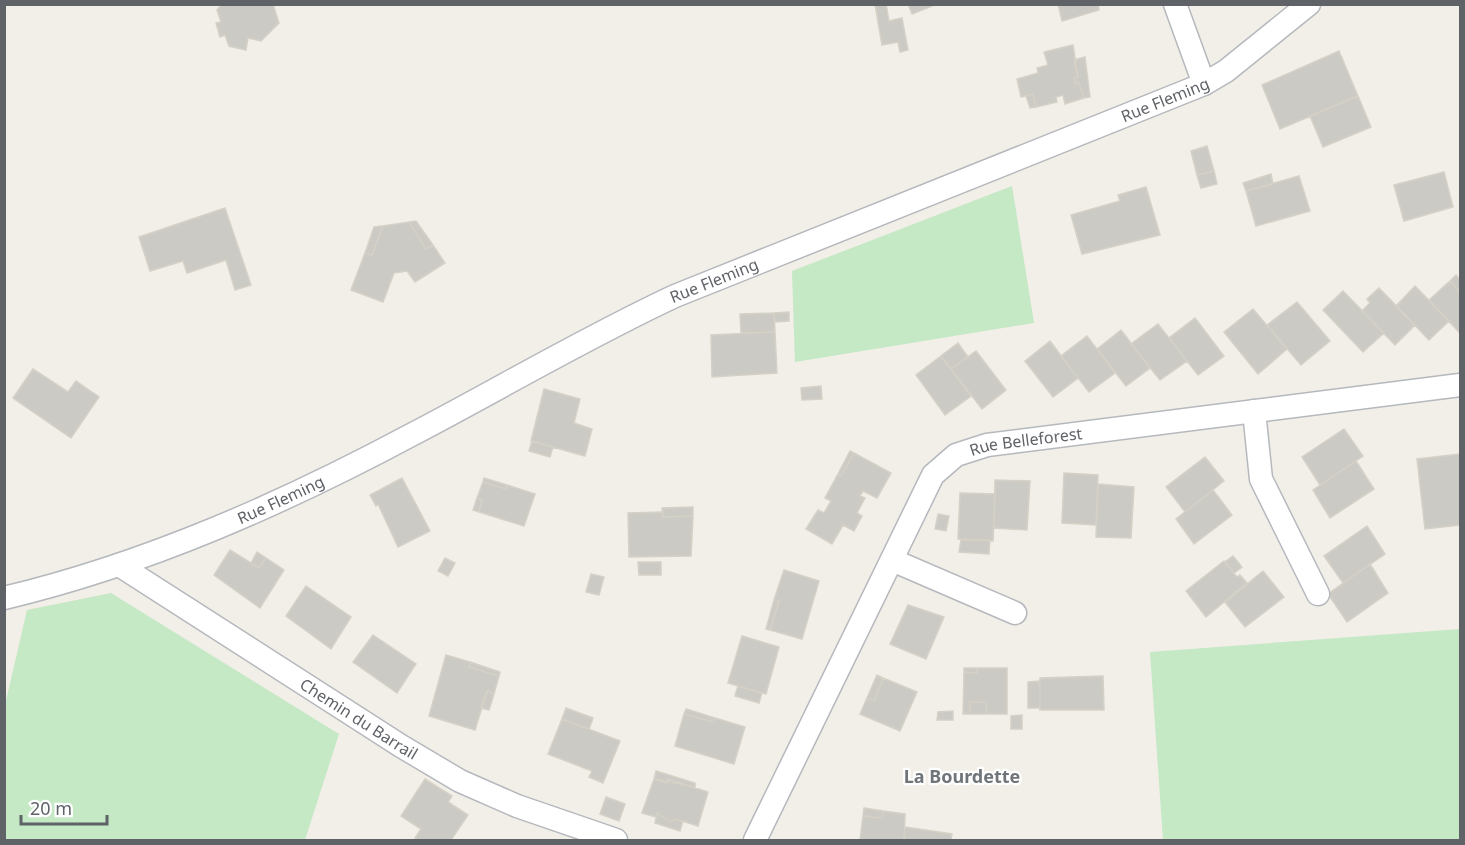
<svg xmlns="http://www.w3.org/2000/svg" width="1465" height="845" viewBox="0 0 1465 845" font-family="'Noto Sans',sans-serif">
<rect width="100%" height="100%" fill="#f1efe8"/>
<path fill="#c5e8c5" d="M1012 186 1034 323 795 362 792 271Z
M111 593 339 734 305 840H5V705L27 610Z
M1460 629V840H1163L1150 652Z"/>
<path fill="#cccac5" stroke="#d6d1c6" stroke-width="1.5" d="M222 4H273L279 23 261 41 248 38 246 50 229 46 225 35 220 37 216 23 221 22 217 10Z
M875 4H886L889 21 902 18 908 50 900 52 898 42 882 45Z
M908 4H937L912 14Z
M1058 4H1098L1099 10 1062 21Z
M1073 45 1078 77 1074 78 1076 84 1079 83 1084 98 1065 104 1063 95 1056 97 1057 102 1036 107 1033 94 1021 97 1017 79 1038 73 1037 68 1048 65 1044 52Z
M1339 51 1358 96 1280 129 1262 85Z
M1085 57 1090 97 1084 98 1079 83 1076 84 1074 78 1078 77 1074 60Z
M1033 94 1036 107 1030 108 1026 96Z
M1358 96 1371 127 1323 147 1310 116Z
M1207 146 1214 171 1197 175 1191 151Z
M1214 171 1217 184 1201 188 1197 175Z
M1444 172 1453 207 1404 221 1394 185Z
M1271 174 1273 184 1246 191 1243 183Z
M1299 176 1310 211 1256 226 1246 191Z
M1146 187 1160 235 1082 254 1071 215 1120 201 1118 195Z
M225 208 251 285 235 290 226 260 187 273 183 261 150 271 139 237Z
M416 221 433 245 426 249 409 222Z
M409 222 426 249 433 245 445 263 415 282 407 271 394 273 383 302 351 290 365 253 372 255 383 226Z
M383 226 372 255 365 253 374 227Z
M1456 275 1460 280V292L1450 281Z
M1450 281 1460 292V333L1429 300Z
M1415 286 1449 321 1429 340 1396 306Z
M1379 288 1415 325 1395 345 1362 311 1370 303 1367 299Z
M1343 291 1384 333 1363 352 1323 310Z
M1297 302 1330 341 1301 365 1267 325Z
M1253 309 1287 349 1258 374 1224 332Z
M789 312V321L775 322 774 313Z
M774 313 775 332 741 333 740 314Z
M1195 318 1224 356 1198 375 1169 338Z
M1158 324 1187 361 1160 380 1131 344Z
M1121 330 1150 368 1126 386 1097 349Z
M775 332 777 373 712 377 711 335Z
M1087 336 1115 373 1089 392 1061 356Z
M1050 341 1078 378 1053 397 1025 361Z
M958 343 968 357 951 369 941 356Z
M976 351 1006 390 982 409 951 369Z
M941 356 971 396 945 415 916 375Z
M33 369 68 392 76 381 99 397 71 438 13 398Z
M821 386 822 399 802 400 801 388Z
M544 389 580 399 574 423 592 429 585 456 531 441Z
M1344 429 1363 456 1320 485 1302 457Z
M532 441 553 447 550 457 529 451Z
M850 451 854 453 841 476 838 474Z
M854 453 891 473 877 498 863 491 860 496 865 498 857 513 862 516 854 531 843 525 832 544 806 529 818 510 824 513 831 501 825 498 838 474 841 476Z
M1460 454V525L1425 529 1417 459Z
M1205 457 1224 481 1185 512 1166 487Z
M1356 461 1374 489 1330 518 1313 490Z
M1064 473 1098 475 1096 525 1062 523Z
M402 478 430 531 398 547 378 504 376 506 370 495Z
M484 478 507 485 506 489 483 482Z
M995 480 1030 481 1027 530 994 528Z
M483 482 506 489 507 485 535 494 524 526 479 512 482 500 477 498Z
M1098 484 1134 487 1131 538 1096 537Z
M1213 490 1232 515 1194 544 1176 519Z
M960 493 995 494 993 541 958 539Z
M477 498 482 500 479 512 473 510Z
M693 507V516L663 517 662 508Z
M663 512V517L693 516 691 556 629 557 628 513Z
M938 514 949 516 946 531 935 529Z
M1367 526 1385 554 1343 583 1324 556Z
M961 540H990L989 554 959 552Z
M230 550 259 568 266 558 284 570 260 608 214 575Z
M257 552 266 558 259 568 251 563Z
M1233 556 1242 567 1234 573 1225 562Z
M445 558 455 563 448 576 438 571Z
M1224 561 1237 577 1240 575 1247 583 1206 617 1186 591Z
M638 562H661V575H639Z
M1370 564 1388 593 1347 622 1328 594Z
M784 570 819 581 802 639 770 630 779 601 774 600Z
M1263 571 1284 597 1245 627 1225 602Z
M591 574 604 577 599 595 586 592Z
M306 586 351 617 331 649 286 616Z
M774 600 779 601 770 630 766 629Z
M908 605 944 617 926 659 890 644Z
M373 635 416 664 397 693 353 662Z
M742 636 779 647 766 694 728 683Z
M446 655 470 662 469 667 499 676 494 694 487 691 475 730 429 716Z
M470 662 500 672 499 676 469 667Z
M964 668H977V673L964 672Z
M977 668H1007V714H986L987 702H970V714H963L964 672 977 673Z
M877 675 883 678 874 701 867 698Z
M1103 676 1104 710H1040V678Z
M883 678 917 692 900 731 860 714 867 698 874 701Z
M1040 681V708H1028V682Z
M738 686 762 693 759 703 735 696Z
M487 691 494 694 489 710 481 708Z
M970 702H987L986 714H970Z
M566 708 593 718 589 729 562 719Z
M686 709 715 718 714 722 684 714Z
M953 711V720H937L938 712Z
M684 714 714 722 715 718 745 727 734 764 675 746Z
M1022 715V729H1011V716Z
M562 719 620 741 603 783 589 777 592 771 548 754Z
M656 771 695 783V787L654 779Z
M425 779 452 796 448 802 468 815 451 840H418L415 838 421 829 401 816Z
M654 779 667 783 668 779 708 792 698 826 676 819 670 822 657 813 656 817 642 813Z
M606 797 625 804 619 821 600 814Z
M864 808 883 811 882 818 863 816Z
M883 811 905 814 904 840H860L863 816 882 818Z
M657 813 670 822 676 819 683 821 680 831 655 823Z
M905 827 952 834 951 840H904Z"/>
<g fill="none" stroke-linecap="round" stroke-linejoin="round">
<g stroke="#b5b8bc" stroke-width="25">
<g id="street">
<path d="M1175 4 1204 84"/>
<path d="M1254 411 1261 479 1318 594"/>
<path d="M892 560 1015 613"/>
<path id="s1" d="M119 565 401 746 460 781 517 806 616 840"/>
<path id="s2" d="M4 598C147 564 284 503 413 434 501 388 585 338 675 296L1204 84 1226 71 1309 4"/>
<path id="s3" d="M755 840 933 475 956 455 987 445 1460 385"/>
</g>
</g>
<use href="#street" stroke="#fff" stroke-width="22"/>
</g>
<g text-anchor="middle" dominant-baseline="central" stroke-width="4.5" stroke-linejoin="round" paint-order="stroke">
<g font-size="16" fill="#5f6368" stroke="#fff">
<text stroke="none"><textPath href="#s2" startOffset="1266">Rue Fleming</textPath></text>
<text stroke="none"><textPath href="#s2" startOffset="780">Rue Fleming</textPath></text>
<text stroke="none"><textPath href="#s3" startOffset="508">Rue Belleforest</textPath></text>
<text stroke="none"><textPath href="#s2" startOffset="294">Rue Fleming</textPath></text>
<text stroke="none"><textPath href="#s1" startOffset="285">Chemin du Barrail</textPath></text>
</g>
<g font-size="18" font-weight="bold" fill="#70757a" stroke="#fff">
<text x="962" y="776">La Bourdette</text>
</g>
</g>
<rect width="1465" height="845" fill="none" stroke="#5f6368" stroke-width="12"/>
<path d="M21 815v9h86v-9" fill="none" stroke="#5f6368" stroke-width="3"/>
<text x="30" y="815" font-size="18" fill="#5f6368" stroke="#ffffff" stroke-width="4.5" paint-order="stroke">20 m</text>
</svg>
